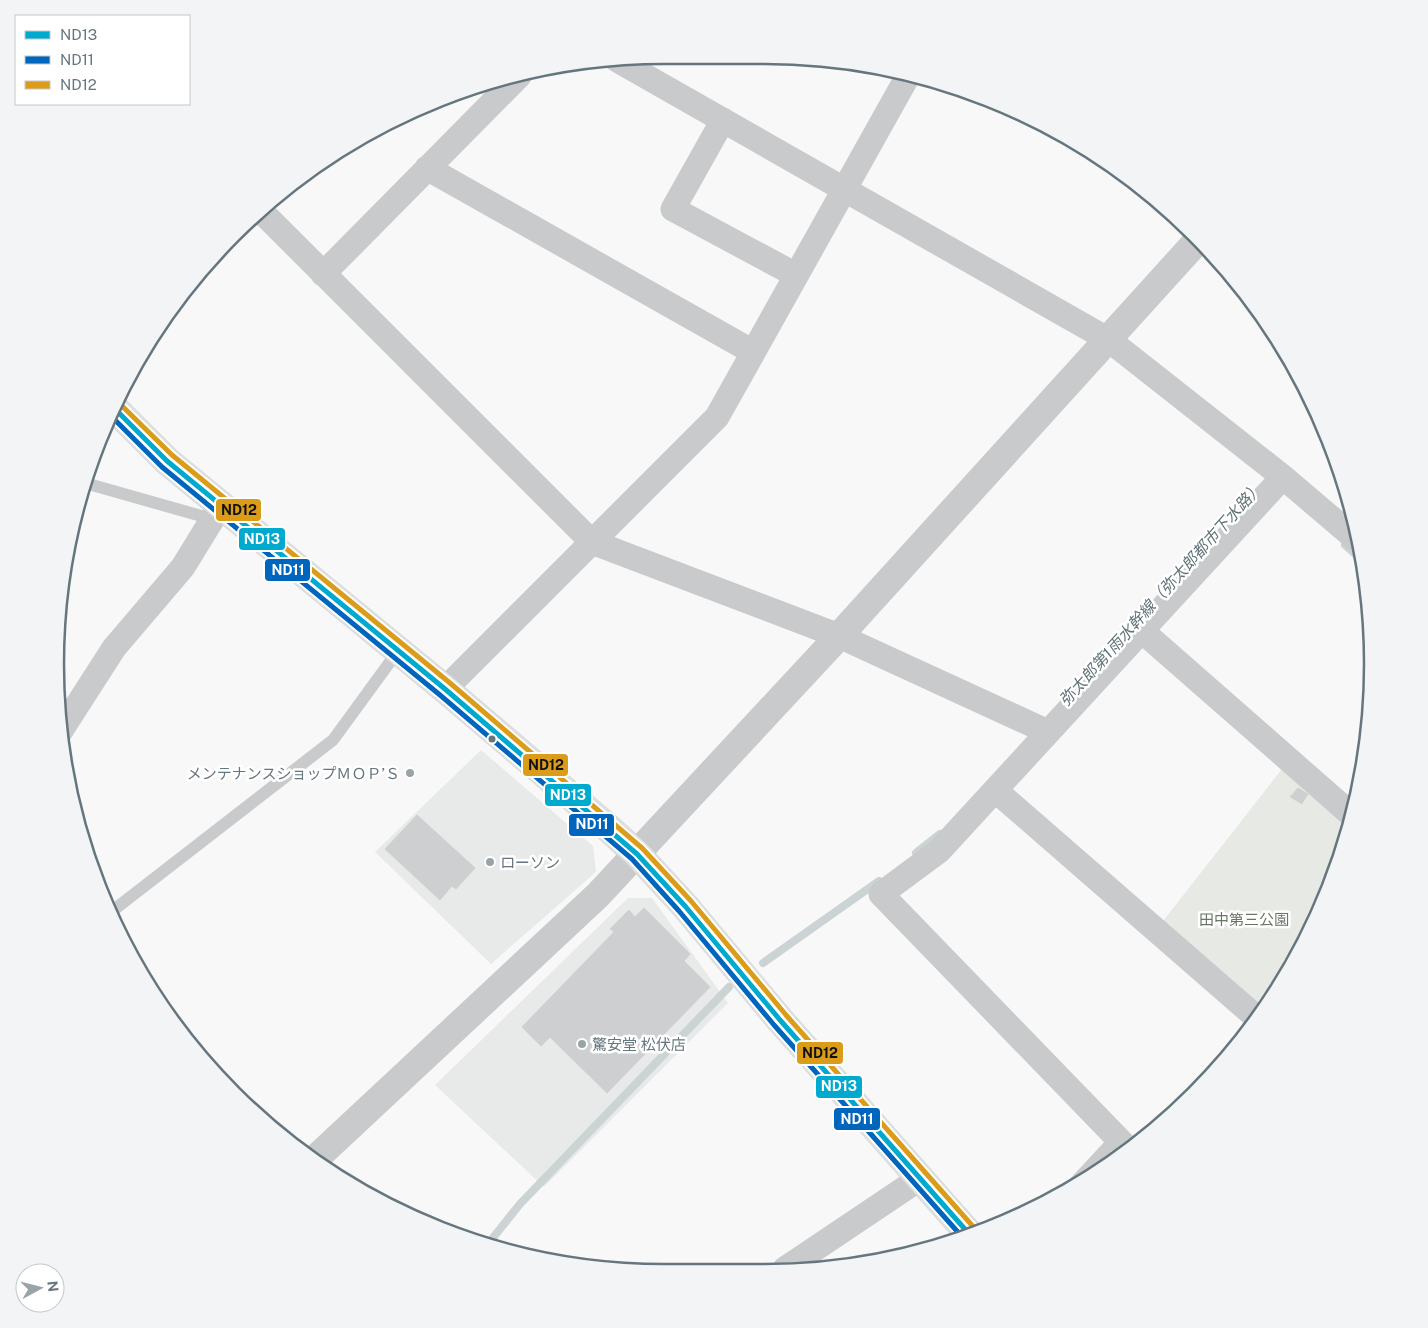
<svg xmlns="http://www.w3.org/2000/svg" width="1428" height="1328" viewBox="0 0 1428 1328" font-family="'Public Sans','Noto Sans JP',sans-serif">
<rect width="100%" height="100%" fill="#f8f8f8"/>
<path fill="#e8e9e9" d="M481 750 593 846 596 872 491 964 375 852Z
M628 898H652L728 1003 544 1187 435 1085Z"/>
<path fill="#e7e9e5" d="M1289 760 1352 821 1310 933 1257 1018 1156 930Z"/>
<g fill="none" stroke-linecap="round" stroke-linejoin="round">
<path stroke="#cbd3d5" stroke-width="8" d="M1345 545 1362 560
M916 853 940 834
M763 963 879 881
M488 1244 520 1204 729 987"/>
</g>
<path fill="#cdcfd0" stroke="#e8e8e7" d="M1298 787 1309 794 1302 805 1289 797Z
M417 814 476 868 456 890 452 887 440 901 384 849Z
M644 907 691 954 685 961 711 987 607 1094 550 1038 541 1047 521 1027 613 932 609 929 629 909 635 916Z"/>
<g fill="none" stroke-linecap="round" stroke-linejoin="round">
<g stroke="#d3d4d4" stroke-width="29">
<path id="primary" d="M113 407 167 461 445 689 605 825 637 854 685 906 780 1020 971 1236"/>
</g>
<path stroke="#c9cacb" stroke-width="12" d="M85 483 212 519
M111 912 333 740 398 651
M1065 1193 1117 1137"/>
<path stroke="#c9cacb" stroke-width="25" d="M617 60 1109 340 1283 477 1357 540
M723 120 673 209 796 275
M427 168 753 352
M261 211 592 542 839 636 1048 732
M323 274 519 76
M1142 631 1353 816
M445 689 717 417 909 74
M60 732 114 648 183 567 221 505
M995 790 1257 1018
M1128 1149 881 894 939 851 1283 477
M785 1269 919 1179"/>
<path stroke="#c9cacb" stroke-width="28" d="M314 1160 598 895 839 636 1198 240"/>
<use href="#primary" stroke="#dedfdf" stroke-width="28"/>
<g stroke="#fff" stroke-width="9">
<path id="bus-1" d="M113 407 167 461 445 689 637 854 685 906 780 1020 971 1236"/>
</g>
<g stroke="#fff" stroke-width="9">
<path id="bus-2" d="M110 415 162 467 440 695 632 859 679 911 774 1025 964 1239"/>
</g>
<g stroke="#fff" stroke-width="9">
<path id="bus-3" d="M118 402 172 455 450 683 642 848 691 901 786 1015 977 1231"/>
</g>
<use href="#bus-1" stroke="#00a9ce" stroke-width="5"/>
<use href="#bus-2" stroke="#0065bd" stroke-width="5"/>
<use href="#bus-3" stroke="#da9c19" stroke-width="5"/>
</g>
<circle fill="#66767e" stroke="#fff" stroke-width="2" cx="492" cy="739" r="4.5"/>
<g fill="#99a4a9" stroke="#fff" stroke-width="2">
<circle cx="410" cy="773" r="5"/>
<circle cx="490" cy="862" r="5"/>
<circle cx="582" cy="1044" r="5"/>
</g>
<g text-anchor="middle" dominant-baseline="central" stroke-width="5" stroke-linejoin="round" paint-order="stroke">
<g font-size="15" fill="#66767e" stroke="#fff" text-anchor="start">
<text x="400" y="773" text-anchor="end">メンテナンスショップＭＯＰ’Ｓ</text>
<text x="500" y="862">ローソン</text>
<text x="592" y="1044">驚安堂 松伏店</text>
</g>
<g font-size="15" fill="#697765" stroke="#fff">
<text x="1244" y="919">田中第三公園</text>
</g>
<g font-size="16" font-style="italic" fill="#627378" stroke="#fff">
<text transform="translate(1161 594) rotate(-48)">弥太郎第1雨水幹線（弥太郎都市下水路）</text>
</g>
</g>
<path d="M0 0H1428V1328H0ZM664 64H764A600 600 0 0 1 1364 664V664A600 600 0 0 1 764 1264H664A600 600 0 0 1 64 664V664A600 600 0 0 1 664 64Z" fill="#f3f4f5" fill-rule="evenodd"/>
<path fill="none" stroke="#66767e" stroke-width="2.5" d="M664 64H764A600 600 0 0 1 1364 664V664A600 600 0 0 1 764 1264H664A600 600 0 0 1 64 664V664A600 600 0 0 1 664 64Z"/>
<g stroke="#fff" stroke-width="2">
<rect x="215" y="498" width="47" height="24" rx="5" fill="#da9c19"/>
<rect x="238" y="527" width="48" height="24" rx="5" fill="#00a9ce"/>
<rect x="264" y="558" width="47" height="24" rx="5" fill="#0065bd"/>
<rect x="522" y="753" width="47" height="24" rx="5" fill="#da9c19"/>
<rect x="544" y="783" width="48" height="24" rx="5" fill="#00a9ce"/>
<rect x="568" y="813" width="47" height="24" rx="5" fill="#0065bd"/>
<rect x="796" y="1041" width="48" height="24" rx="5" fill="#da9c19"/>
<rect x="815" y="1075" width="48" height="24" rx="5" fill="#00a9ce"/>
<rect x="833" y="1107" width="48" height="24" rx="5" fill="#0065bd"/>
</g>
<g font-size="14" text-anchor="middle" font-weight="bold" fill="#fff">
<text x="262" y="544">ND13</text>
<text x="288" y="575">ND11</text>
<text x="568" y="800">ND13</text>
<text x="592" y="829">ND11</text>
<text x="839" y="1091">ND13</text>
<text x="857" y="1124">ND11</text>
</g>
<g font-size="14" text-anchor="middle" font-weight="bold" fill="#111">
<text x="239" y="515">ND12</text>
<text x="546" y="770">ND12</text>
<text x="820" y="1058">ND12</text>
</g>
<rect x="15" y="15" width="175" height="90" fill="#ffffff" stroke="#c2c8cb"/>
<rect x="25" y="31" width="25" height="8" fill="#00a9ce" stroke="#c2c8cb"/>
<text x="60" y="40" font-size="15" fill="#66767e">ND13</text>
<rect x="25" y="56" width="25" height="8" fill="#0065bd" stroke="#c2c8cb"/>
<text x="60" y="65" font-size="15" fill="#66767e">ND11</text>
<rect x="25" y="81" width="25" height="8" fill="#da9c19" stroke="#c2c8cb"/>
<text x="60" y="90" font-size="15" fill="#66767e">ND12</text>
<g transform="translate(40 1288) rotate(83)"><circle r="24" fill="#ffffff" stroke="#c2c8cb"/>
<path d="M0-4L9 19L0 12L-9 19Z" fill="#99a4a9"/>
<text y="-8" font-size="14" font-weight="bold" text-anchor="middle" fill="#66767e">N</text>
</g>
</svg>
